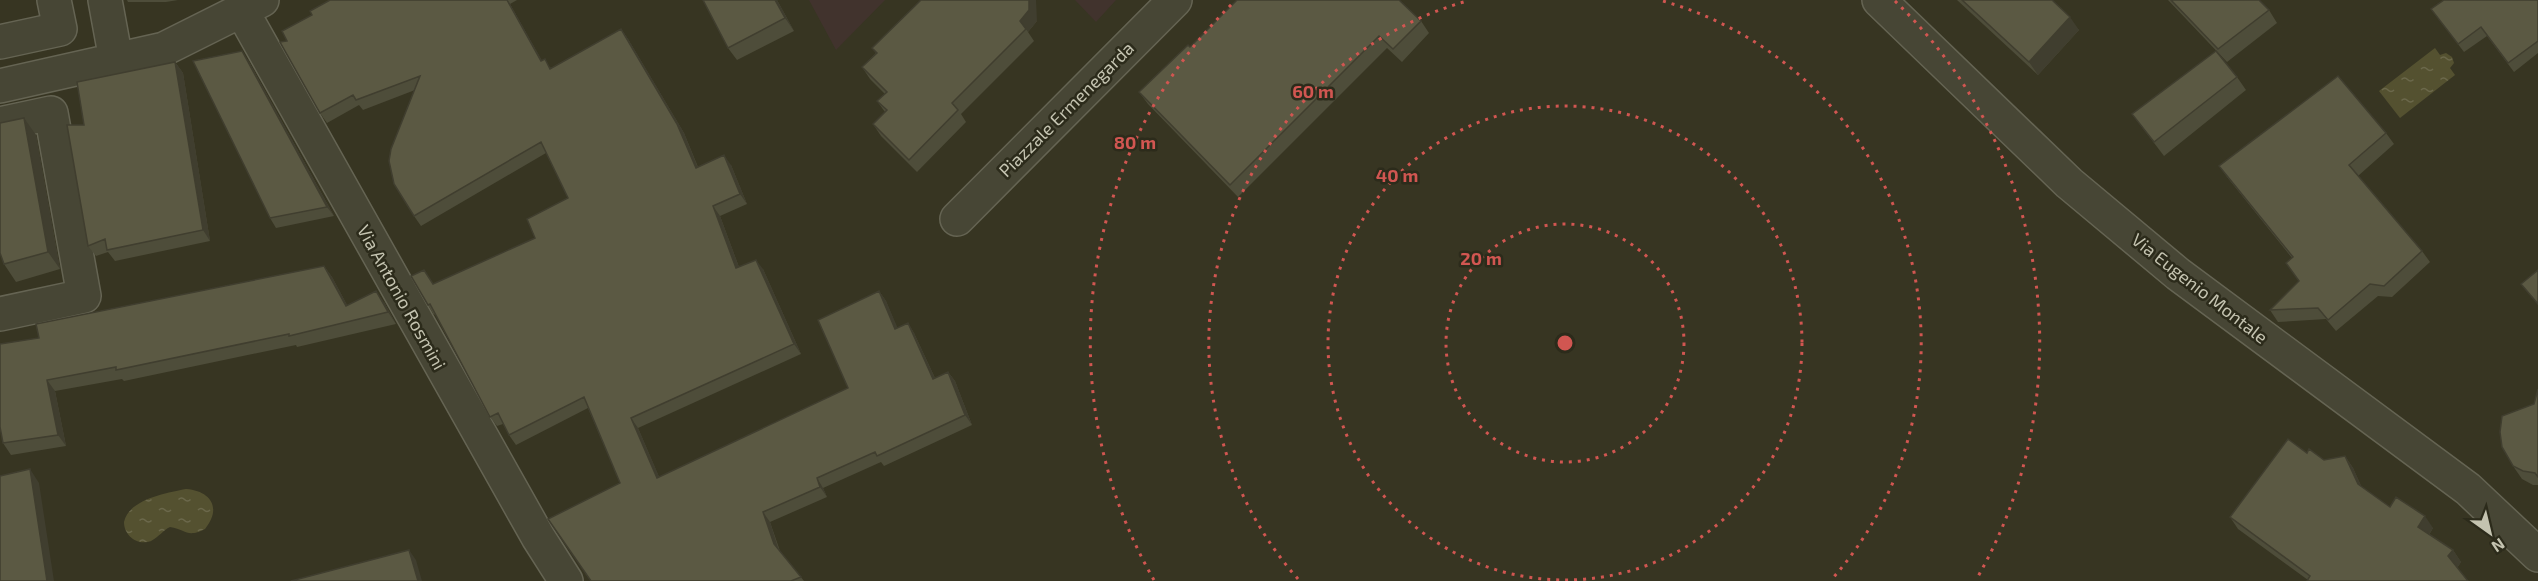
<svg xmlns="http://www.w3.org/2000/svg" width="2538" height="581" viewBox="0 0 2538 581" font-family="'Exo 2',sans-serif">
<defs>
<pattern id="water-ripples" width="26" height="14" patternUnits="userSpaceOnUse" patternTransform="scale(1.5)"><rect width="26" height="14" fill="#545130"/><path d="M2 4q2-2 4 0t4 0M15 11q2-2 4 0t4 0" fill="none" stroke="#6b684b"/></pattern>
</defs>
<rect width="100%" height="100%" fill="#373522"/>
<path fill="#41332d" d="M809 0H885L836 50Z
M1075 0H1116L1096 22Z"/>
<path fill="url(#water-ripples)" d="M2435 48 2440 55 2446 53 2452 57 2454 63 2450 68 2455 75 2400 118 2379 91Z
M186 489C211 491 222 508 205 529 187 538 187 530 170 527 163 530 159 537 151 541 138 546 124 536 124 522 129 499 167 493 186 489Z"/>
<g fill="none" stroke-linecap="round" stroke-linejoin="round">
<g stroke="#656453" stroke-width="36">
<path id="minor" d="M105 0 116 60
M1879 0 2069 183 2178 274 2468 489 2538 555
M242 11 538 537 566 581
M0 42 60 29 54 0
M0 86 164 49 262 0
M0 124 51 113 84 296 0 314
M957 219 1175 0"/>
</g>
<use href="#minor" stroke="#474635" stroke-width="33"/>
</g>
<path fill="#4e4d3a" d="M127 0H178L166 2H128Z
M330 0H517L510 4 542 61 551 68 621 29 628 39 684 133 698 167 731 165 747 204 720 216 739 267 763 269 801 354 638 428 659 477 848 388 879 291 886 301 897 328 908 323 914 333 935 378 948 372 955 381 972 425 884 466 881 462 823 488 827 497 770 522 780 551 804 581H591L620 483 588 408 516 445 509 435 503 424 497 426 490 417 435 314 434 315 428 305 434 284 535 238 568 198 546 153 421 226 414 216 415 90 363 110 359 105 327 123 320 113 287 41 312 15Z
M703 0H777L794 31 737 60 728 48Z
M1957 0H2052L2079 30 2038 75Z
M2168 0H2259L2269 10 2277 23 2227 62Z
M2538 0V53L2514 72 2487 36 2464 52 2431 9Z
M1037 21 1028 32 1034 41 961 114 966 122 917 172 881 136 873 124 885 112 877 101 885 94 870 79 862 67 876 53 872 48Z
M1421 21 1429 33 1402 62 1387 48 1238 197 1148 104 1139 92 1190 47Z
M248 60 334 216 276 228 270 218Z
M175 62 183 73 210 241 115 261 108 252 96 256 88 246 84 125Z
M2237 77 2246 90 2164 156 2132 114Z
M2386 133 2394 144 2358 176 2422 251 2430 262 2392 297 2378 296 2336 331 2326 319 2278 322 2270 310 2299 281 2292 258 2227 177 2219 166Z
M36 135 60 269 16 282 4 264Z
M324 266 332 277 347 305 384 302 396 324 297 347 296 345 124 381 122 379 55 391 66 446 11 455 3 443 39 338Z
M2538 389V485H2533L2522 479 2513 466 2534 404Z
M2307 453 2324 460 2345 456 2353 468 2362 488 2390 507 2433 528 2429 535 2453 550 2461 562 2457 568 2308 580 2238 529 2230 517Z"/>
<path fill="#403e2f" d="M507 0 510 4 548 71 541 61Z
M775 0H777L794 31 785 18Z
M1029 0H1036L1037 21 1028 32 1020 21Z
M2070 17 2079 30 2038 75 2029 62Z
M621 29 628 39 684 133 702 178 696 168Z
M242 51 248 60 334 216 327 207Z
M175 62 183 73 210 241 203 230Z
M24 118 36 135 60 269 48 252Z
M724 155 731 165 747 204 740 194Z
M713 206 720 216 743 278 736 268Z
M756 260 763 269 801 354 794 344Z
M324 266 332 277 354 318 346 306Z
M376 291 384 302 396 324 388 312Z
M879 291 886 301 902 338 895 329Z
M908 323 914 333 940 389 933 379Z
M948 372 955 381 972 425 965 415Z
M47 380 55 391 66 446 58 435Z
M631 418 638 428 664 488 657 478Z
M2345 456 2353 468 2366 496 2358 484Z
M30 469 39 483 54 581H47Z
M817 478 823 488 827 497 820 487Z
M763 512 770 522 780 554 774 544Z
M2425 516 2433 528 2426 539 2418 527Z
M409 550 416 560 422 581H418Z
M2453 550 2461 562 2457 568 2448 556Z"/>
<path fill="#5b5943" stroke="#403e2f" stroke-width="1.5" d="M330 0H507L541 61 545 59 550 69 621 29 677 124 696 168 724 155 740 194 713 206 736 268 756 260 794 344 631 418 657 478 848 388 818 320 879 291 895 329 908 323 933 379 948 372 965 415 877 456 875 452 817 478 820 487 763 512 774 544 801 577 791 581H591L548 519 620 483 584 397 509 435 498 413 490 417 430 304 428 305 411 276 424 270 433 284 535 238 527 219 568 198 541 142 414 216 394 184 389 161 391 149 420 76 356 100 353 95 320 113 280 42 287 41 282 31 312 15 310 11Z
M703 0H775L785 18 728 48Z
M921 0H1029V10L1020 21 1026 29 952 103 958 110 909 160 873 124 887 110 877 101 887 92 862 67 877 53 872 48Z
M1237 0H1399L1421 21 1393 49 1379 36 1230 185 1139 92 1188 45 1190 47Z
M1962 0H2052L2070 17 2029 62Z
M2171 0H2259L2269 10 2218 49Z
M2444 0H2538V41L2508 63 2481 27 2458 44 2431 9Z
M242 51 327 207 270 218 193 61Z
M2216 51 2237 77 2154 142 2132 114Z
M175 62 203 230 107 250 105 239 88 246 67 125H84L77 82Z
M2338 76 2386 133 2349 165 2422 251 2384 286 2370 284 2328 320 2318 308 2270 310 2299 281 2286 263 2293 257 2219 166Z
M24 118 48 252 4 264 0 253V123Z
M324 266 346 306 376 291 388 312 289 336V334L116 370V367L47 380 58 435 3 443 0 427V344L39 338 36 324Z
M2538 270V304L2521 284Z
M2538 389V477L2535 473 2523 471 2513 466 2502 447 2500 432 2502 416 2534 404Z
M2288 439 2307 453 2309 449 2324 460 2345 456 2358 484 2390 507 2396 497 2425 516 2418 527 2453 550 2448 556 2468 581H2307L2310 576 2230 517Z
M30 469 47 581H0V476Z
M409 550 418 581H291Z"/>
<g fill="none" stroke="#d15651" stroke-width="3" stroke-dasharray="3 6">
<circle cx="1565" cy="343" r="119"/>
<circle cx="1565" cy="343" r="237"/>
<path d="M1298 579A356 356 0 0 1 1467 1M1663 1A356 356 0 0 1 1832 579"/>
<path d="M1154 580A475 475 0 0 1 1235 1M1895 1A475 475 0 0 1 1976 580"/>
</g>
<g text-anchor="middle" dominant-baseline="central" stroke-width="5" stroke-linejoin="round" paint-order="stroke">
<g font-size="18" fill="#c4c3b0" stroke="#2c2b1b">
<text transform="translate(1066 109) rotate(-45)">Piazzale Ermenegarda</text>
<text transform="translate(2200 288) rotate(38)">Via Eugenio Montale</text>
<text transform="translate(402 297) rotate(61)">Via Antonio Rosmini</text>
</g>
</g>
<circle cx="1565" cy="343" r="9" fill="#d15651" stroke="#2c2b1b" stroke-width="3"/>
<g font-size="18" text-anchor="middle" font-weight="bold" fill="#d15651" stroke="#2c2b1b" stroke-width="5" stroke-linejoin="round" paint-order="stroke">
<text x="1313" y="98">60 m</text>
<text x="1135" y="149">80 m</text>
<text x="1397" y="182">40 m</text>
<text x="1481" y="265">20 m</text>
</g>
<g transform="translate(2490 533) rotate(146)" stroke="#2c2b1b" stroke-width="4.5" paint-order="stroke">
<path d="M0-4.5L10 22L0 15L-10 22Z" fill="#c4c3b0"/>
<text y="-9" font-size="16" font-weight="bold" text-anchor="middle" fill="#c4c3b0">N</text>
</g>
</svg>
